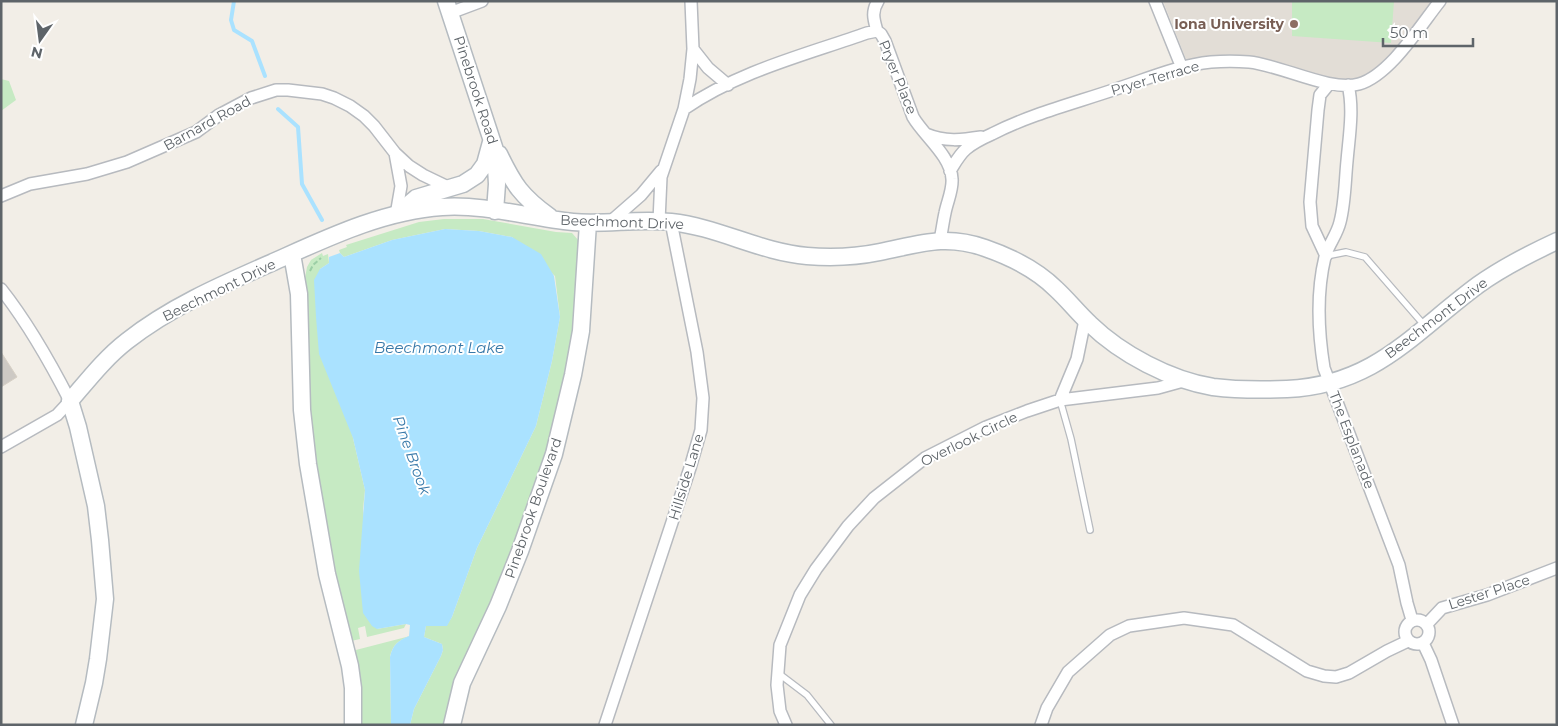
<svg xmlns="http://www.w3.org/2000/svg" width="1558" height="726" viewBox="0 0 1558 726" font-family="Montserrat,sans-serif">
<rect width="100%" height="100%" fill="#f2eee7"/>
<path fill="#e2ddd6" d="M1163 1H1433L1399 46 1369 76 1349 81 1328 80 1241 57 1186 59Z"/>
<path fill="#c6eac3" d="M1292 1H1394L1391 43 1292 36Z
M1 79 9 81 16 100 1 111Z
M444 219H483L556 232 572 233 579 241 577 320 550 455 446 725H410L414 709 441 656 443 650 442 644 424 637 426 626H446L452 617 477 548 536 426 552 361 560 317 555 276 512 237 479 231 445 229 392 240 344 257 340 253 339 250 347 247 346 245 419 222Z
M322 253 323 256 328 254 329 263 320 269 353 438 365 490 363 509 377 629 406 624 404 628 367 637 365 626 358 628 360 639 351 641 335 590 314 469 304 309 305 278 307 267 311 260Z
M410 636C398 641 393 644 390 657L391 725H357L352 651Z"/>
<path fill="#aae2ff" d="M445 229 479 231 512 237 541 254 554 276 560 317 552 361 536 426 477 548 452 617 447 626H426L424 637 442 644 443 650 441 656 414 709 410 725H391L390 657C393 644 398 641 409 636L410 625 406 624 377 629 372 626 363 613 359 571 365 490 353 438 319 354 316 317 314 280 320 269 329 263V257L340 253 344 257 392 240Z"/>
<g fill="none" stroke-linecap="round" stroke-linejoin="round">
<path stroke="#aae2ff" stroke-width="4" d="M234 1 231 20 234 30 252 41 265 76
M278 109 298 127 302 184 322 220"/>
</g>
<path fill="#cdc9c4" stroke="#d7d0c5" d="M1 352 17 377 1 387Z"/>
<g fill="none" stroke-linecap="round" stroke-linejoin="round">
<g stroke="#b7babf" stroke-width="8">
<path id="lane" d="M1326 256 1346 252 1365 257 1425 326
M1060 400 1071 439 1090 530
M778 673 807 695 831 725"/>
</g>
<g stroke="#b7babf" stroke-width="14">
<path id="street" d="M1155 1 1182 68
M450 13 482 1
M877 31C874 20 871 12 878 1
M693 49 708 68 728 85
M1348 85C1354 109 1349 137 1347 161 1345 181 1345 203 1340 222 1337 235 1328 245 1325 257 1316 294 1318 331 1324 368L1399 565 1407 603 1412 620
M684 109C739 71 805 55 867 33L877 31 881 34 885 41 913 117C924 136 951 156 952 179 953 190 947 202 945 213 943 222 942 231 940 240
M926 134C945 142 962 140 981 137
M395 153 401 186 396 215
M950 171C955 163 959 155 966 149 973 143 983 138 992 134 1031 114 1075 103 1116 89 1147 79 1179 65 1211 62 1223 61 1237 61 1249 62 1281 65 1330 92 1359 84 1390 75 1420 26 1440 1
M1 196 30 184 87 174 127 162 196 132 219 115 251 98 276 90H288L322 94 334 98 350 106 364 116 374 126 395 153 409 166 423 175 450 188
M659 221 661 177 684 109 690 79 693 49 691 1
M609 223 641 195 661 171
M1326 256 1312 226 1310 202 1318 110 1320 95 1329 84
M1 289C28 323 50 362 70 401L57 415 1 447
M1060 400 1077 359 1085 320
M1405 632a12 12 0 1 1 24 0a12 12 0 1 1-24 0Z
M1427 624 1442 608 1487 595 1557 568
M1423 643 1431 660 1453 725
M605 725 690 468 701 430 703 398 697 352 671 222
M786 725 780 711 777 685 780 645 800 595 816 569 848 526 874 498 925 458 986 427 1027 411 1060 400 1158 388 1187 380
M1041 725 1047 708 1068 672 1110 635 1129 626 1184 618 1233 625 1307 671 1324 676 1336 677 1349 673 1387 651 1408 641"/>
</g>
<g stroke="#b5bbc0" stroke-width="19">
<path id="secondary" d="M446 1 495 150 497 184 495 211
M499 154C514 185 521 196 550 217
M397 214 416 198 463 184 477 175 485 164 491 142
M292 254 299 294 302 410 308 464 327 574 350 666 353 688V725
M84 725 94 683 98 659 105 599 100 540 96 506 78 427 70 401C88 380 105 358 127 341 170 307 221 285 271 263 325 239 382 211 442 207 486 204 530 218 573 222 606 225 639 218 671 222 718 227 760 252 807 256 831 258 856 257 880 252 920 244 945 234 985 248 1011 257 1036 269 1056 289 1068 300 1078 313 1090 324 1121 354 1170 380 1213 387 1237 390 1263 390 1287 389 1375 385 1413 333 1478 285 1503 267 1529 254 1557 241
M452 725 462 683 498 606 520 551 554 454 573 375 581 331 588 223"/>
</g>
<path stroke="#9ccea6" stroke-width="2" stroke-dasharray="5 2.5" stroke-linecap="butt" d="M310 271 313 265 321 258"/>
<use href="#lane" stroke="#fff" stroke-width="5.5"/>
<use href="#street" stroke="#fff" stroke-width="11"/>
<use href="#secondary" stroke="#fff" stroke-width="16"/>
</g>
<circle fill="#8d6e63" stroke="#fff" stroke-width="2" cx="1294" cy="24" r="5"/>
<g text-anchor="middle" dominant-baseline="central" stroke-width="4" stroke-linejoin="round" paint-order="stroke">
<g font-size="14" font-weight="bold" fill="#785e54" stroke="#fff" text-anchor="end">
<text x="1284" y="24">Iona University</text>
</g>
<g font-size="14" fill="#5e6469" stroke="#fff">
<text transform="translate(898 77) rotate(68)">Pryer Place</text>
<text transform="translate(1155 78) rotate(-16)">Pryer Terrace</text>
<text transform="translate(476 90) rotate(72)">Pinebrook Road</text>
<text transform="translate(207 123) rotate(-29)">Barnard Road</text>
<text transform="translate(622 222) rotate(2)">Beechmont Drive</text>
<text transform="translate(219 290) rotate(-26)">Beechmont Drive</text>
<text transform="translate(1436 318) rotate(-37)">Beechmont Drive</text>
<text transform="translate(969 439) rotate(-26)">Overlook Circle</text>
<text transform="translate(1352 440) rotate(69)">The Esplanade</text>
<text transform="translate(686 477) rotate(-73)">Hillside Lane</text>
<text transform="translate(533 508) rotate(-71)">Pinebrook Boulevard</text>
<text transform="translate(1489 592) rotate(-18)">Lester Place</text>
</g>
<g font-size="15" font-style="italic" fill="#3778a8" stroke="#fff">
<text x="439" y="347">Beechmont Lake</text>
<text transform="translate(412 455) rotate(70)">Pine Brook</text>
</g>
</g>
<rect width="1558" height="726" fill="none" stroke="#5e6469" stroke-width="5"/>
<g transform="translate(40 40) rotate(194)" stroke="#ffffff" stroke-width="4" paint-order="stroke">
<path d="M0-4L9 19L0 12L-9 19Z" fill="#5e6469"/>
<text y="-8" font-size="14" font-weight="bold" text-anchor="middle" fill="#5e6469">N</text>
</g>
<path d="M1383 38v8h90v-8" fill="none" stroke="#5e6469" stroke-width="2.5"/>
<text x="1390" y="38" font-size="15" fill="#5e6469" stroke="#ffffff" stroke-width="4" paint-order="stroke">50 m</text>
</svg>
